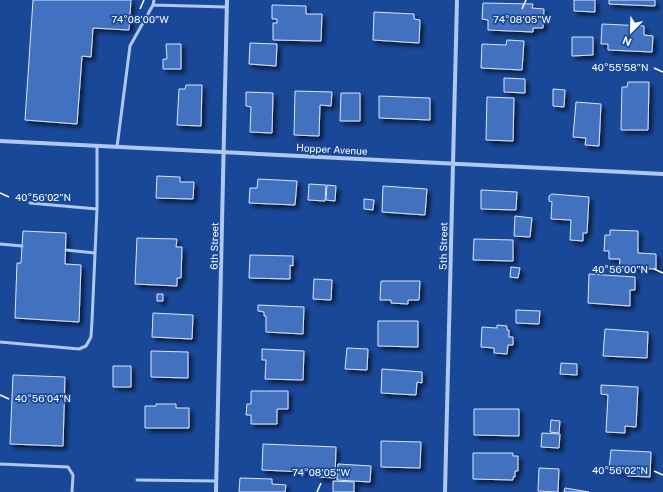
<svg xmlns="http://www.w3.org/2000/svg" width="663" height="492" viewBox="0 0 663 492" font-family="'Public Sans',sans-serif">
<defs>
<filter id="shadow"><feDropShadow dx="3.5" dy="3.5" stdDeviation="2" flood-color="#0009"/></filter>
</defs>
<rect width="100%" height="100%" fill="#1a4898"/>
<path fill="#4371bf" stroke="#d6e4fb" filter="url(#shadow)" d="M33 0H131L129 30 93 28 91 57 82 56 77 124 25 120Z
M574 0H595V12L574 11Z
M609 0H655V6L609 4Z
M483 3 533 4 532 8 544 9 543 28H533V32L488 30V20L482 19Z
M272 5 306 6V14H322L321 41 273 40V23H277V19H272Z
M374 12 414 14V19L420 20 419 43 373 40Z
M602 24 644 26V35L653 36 652 52 608 50V44H601Z
M572 37H593V55L572 56Z
M507 40 524 41 522 70 481 68 482 44 506 45Z
M250 43 277 44 276 66 249 64Z
M166 44H181V69H163V59H167Z
M504 78 525 79V93L504 92Z
M628 82H649L648 130H621L622 87H627Z
M186 85H202L201 126 177 125 179 89H185Z
M553 89 565 90 564 107 553 106Z
M295 91 332 92 331 106 320 105 319 136 294 135Z
M246 92 273 93 272 133 250 132 251 107 246 106Z
M341 93H360V121H340Z
M379 96 430 98V120L379 118Z
M487 97 514 98 513 141 486 140Z
M576 102 601 104 599 146 585 145 586 138 573 137Z
M157 176 180 177V182H194L193 199 156 198Z
M258 179 297 181 295 205 249 203 250 188H257Z
M309 184 326 185 325 201 308 200Z
M327 185 336 186 335 201 326 200Z
M383 186 427 189 425 215 382 212Z
M481 190 517 192 516 210 481 209Z
M552 194 589 197 587 233H583V241L570 240 571 220 551 219 552 202 549 201V196Z
M364 199 374 200 373 210 364 209Z
M515 216 532 218 530 237 514 236Z
M610 230 638 231V253L656 254V269L619 268 620 259H609V251H604L605 235H610Z
M23 231 66 233 65 264 81 265 79 322 15 318 17 263H21Z
M137 238 177 239 176 247H182L181 278H177V286L135 284Z
M474 239 513 240V261L473 260Z
M250 255 293 256V266L290 265V279L249 278Z
M511 267 520 268 518 278 510 277Z
M589 274 635 277V290H630V306L588 303Z
M314 279 332 280 331 300 313 299Z
M381 281H420L419 300H408V304L391 303V300H380Z
M157 294H163V301H157Z
M258 305 304 307 303 334 266 332V316H264V312L258 311Z
M516 310 540 311 539 324 516 323Z
M153 313 193 315 192 339 152 337Z
M378 321H418V347L378 346Z
M497 325 507 326V330H509V337H513V345H508L507 354 494 353V348L481 347 482 327 497 328Z
M605 329 648 332 647 358 603 356Z
M347 348 368 349 367 370 345 369Z
M262 349 304 351 303 380 265 379 266 360H262Z
M151 351 188 352V378L151 377Z
M561 363 577 364V375L560 374Z
M113 366H131V387H113Z
M382 369 422 372V383L417 382 416 395 381 393Z
M13 375 65 377 63 446 10 444Z
M601 385 638 387 636 427 625 426V433L606 432 608 395 601 394Z
M251 391H288V409H277V424H251V415H246L247 404H251Z
M156 404H176V408H189V428H145V406H156Z
M474 409H519V436L474 435Z
M551 420 560 421 559 433 550 432Z
M542 433 560 434 559 448 541 447Z
M381 441 421 442 420 468 381 467Z
M263 444 336 447 335 478 318 477V469L305 468V472L262 470Z
M611 450 651 452 650 477 627 476V472L609 470Z
M473 453H513V456H518V471H515V477H513V480L473 479Z
M338 464 371 466 370 482 337 480Z
M539 468 559 469 558 492 538 491Z
M240 478 272 479V484L286 485 285 492H239Z
M333 481 354 482V492H333Z
M565 488 589 492H564Z"/>
<g fill="none" stroke-linecap="round" stroke-linejoin="round">
<path stroke="#aec8f1" stroke-width="3" d="M154 0 153 5 227 7
M117 147 130 46 153 5
M30 203 97 209
M0 244 22 246
M66 250 95 253
M0 342 79 349 86 346 91 337 92 321 97 209V146
M0 464 68 467 73 475 72 492
M137 480 216 481"/>
<path stroke="#aec8f1" stroke-width="4" d="M0 141 663 174
M216 492 227 0
M445 492 457 0"/>
</g>
<path fill="none" stroke="#fff" stroke-width="1.5" d="M140 9 144 0M522 9 526 0M654 68 663 72M0 193 9 197M654 269 663 273M0 395 9 399M654 471 663 475M317 492 321 483"/>
<g text-anchor="middle" dominant-baseline="central" stroke-width="3.5" stroke-linejoin="round" paint-order="stroke">
<g font-size="10" fill="#fff" stroke="#1a4898">
<text transform="translate(332 149) rotate(3)">Hopper Avenue</text>
<text transform="translate(214 246) rotate(-89)">6th Street</text>
<text transform="translate(443 246) rotate(-89)">5th Street</text>
</g>
</g>
<g font-size="10" text-anchor="middle" fill="#fff" stroke="#1a4898" stroke-width="3.5" stroke-linejoin="round" paint-order="stroke">
<text x="522" y="23">74°08'05"W</text>
<text x="140" y="23">74°08'00"W</text>
<text x="620" y="71">40°55'58"N</text>
<text x="43" y="201">40°56'02"N</text>
<text x="620" y="273">40°56'00"N</text>
<text x="43" y="402">40°56'04"N</text>
<text x="620" y="474">40°56'02"N</text>
<text x="321" y="476">74°08'05"W</text>
</g>
<g transform="translate(631 32) rotate(203)" stroke="#1a4898" stroke-width="3" paint-order="stroke">
<path d="M0-3L7 15L0 10L-7 15Z" fill="#ffffff"/>
<text y="-6" font-size="11" font-weight="bold" text-anchor="middle" fill="#ffffff">N</text>
</g>
</svg>
